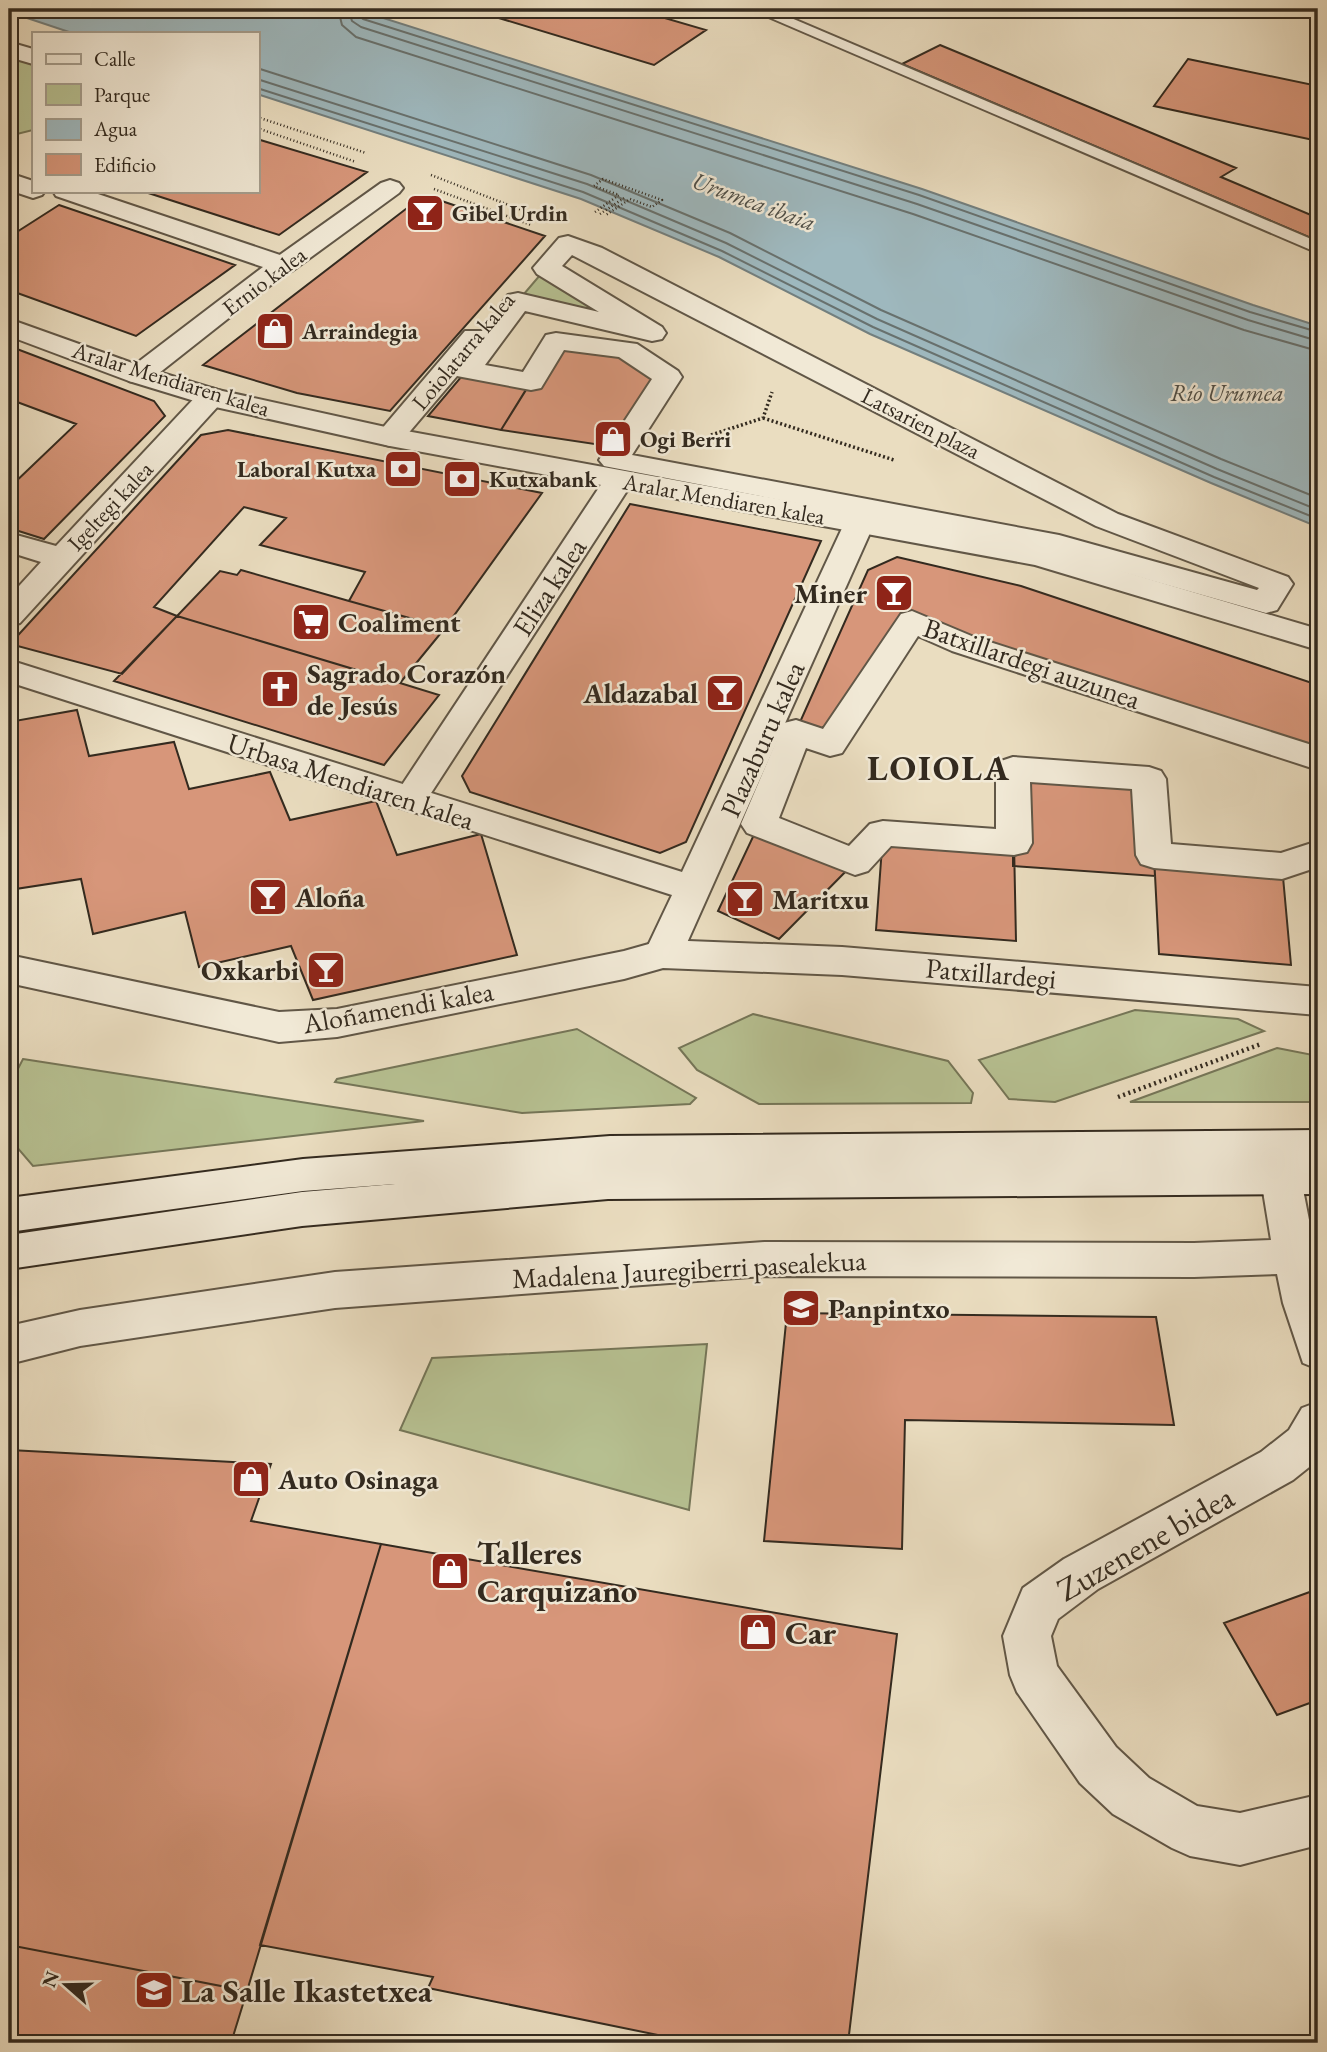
<svg xmlns="http://www.w3.org/2000/svg" width="1327" height="2052" viewBox="0 0 1327 2052" font-family="'EB Garamond',serif">
<rect width="100%" height="100%" fill="#eaddc0"/>
<filter id="stains"><feTurbulence type="fractalNoise" baseFrequency=".00286" numOctaves="4"/><feColorMatrix values="0 0 0 0 .2 0 0 0 0 .09 0 0 0 0 .02 0 0 0 .5 -.17"/></filter>
<radialGradient id="worn" r=".72"><stop offset=".6" stop-color="#630" stop-opacity="0"/><stop offset="1" stop-color="#630" stop-opacity=".3"/></radialGradient>
<path fill="#b7c192" stroke="#757658" stroke-width="2" d="M9 49 33 57V130L9 136Z
M546 268 652 333 518 301Z
M1135 1010 1238 1019 1264 1031 1055 1102 1009 1099 979 1060Z
M753 1014 948 1061 973 1093 971 1103 759 1104 697 1070 679 1048Z
M577 1029 696 1098 690 1104 522 1113 335 1082 337 1079Z
M1277 1048 1318 1056V1102H1130Z
M23 1059 424 1121 33 1166 9 1138V1086Z
M707 1344 689 1510 400 1430 432 1358Z"/>
<path fill="#9eb8be" stroke="#737f7e" stroke-width="2" d="M9 9H355L922 189 1253 305 1318 326V527L1211 483 870 334 719 257 581 199 257 94V33H72L9 12Z"/>
<g fill="none" stroke-linecap="round" stroke-linejoin="round">
<path stroke="#68716e" stroke-width="2" d="M338 9 342 25 356 37 913 214 1244 330 1318 351
M348 9 352 21 361 27 917 204 1248 320 1318 341
M357 9 358 15 363 19 919 195 1250 312 1318 332
M257 68 591 175 730 233 881 310 1221 459 1318 498
M257 79 587 184 726 243 877 319 1217 469 1318 510
M257 88 583 192 722 251 873 327 1214 477 1318 519"/>
</g>
<path fill="#d7967a" stroke="#332a1f" stroke-width="2" d="M469 9H634L706 30 654 65Z
M940 45 1236 168 1221 177 1318 218V241L902 64Z
M1188 59 1318 86V141L1154 106Z
M257 139 367 172 279 235 142 191H257Z
M424 195 545 236 390 411 297 393 203 365Z
M59 205 235 265 136 336 9 290V237Z
M556 341 627 350 668 377 621 448 501 430Z
M9 346 154 401 165 416 44 539 9 528V488L76 424 9 399Z
M467 370 531 382 501 430 428 416Z
M228 430 542 493 445 628 349 601 365 572 260 545 286 518 244 507 154 607 177 616 122 674 10 644 201 435Z
M630 504 821 541 686 842 660 853 470 792 462 776Z
M897 557 1021 586 1318 685V759L963 644 912 621 830 745 796 731 868 570Z
M241 570 349 601 445 628 400 683 177 616 220 571 237 575Z
M177 616 400 683 439 695 384 765 114 681Z
M77 710 89 756 174 742 189 789 270 772 290 820 376 801 397 855 481 834 517 955 313 1000 291 946 199 967 185 912 93 934 81 879 9 890V722Z
M1013 769 1149 779 1155 876 1013 866Z
M759 824 855 862 779 939 718 911Z
M883 833 1014 843 1016 941 876 930Z
M1154 855 1282 866 1291 965 1159 954Z
M787 1313 1156 1317 1174 1425 905 1420 902 1549 764 1541Z
M10 1450 271 1464 251 1521 381 1544 247 1991 9 1945Z
M381 1544 897 1634 848 2043H697L428 1988 433 1977 260 1945Z
M1318 1589V1700L1277 1715 1224 1623Z
M9 1945 247 1991 231 2043H9Z"/>
<g fill="none" stroke-linecap="round" stroke-linejoin="round">
<g stroke="#615747" stroke-width="4">
<path id="service" d="M750 9H770L1318 242V253Z"/>
</g>
<g stroke="#615747" stroke-width="4">
<path id="pedestrian" d="M9 42 33 49V64L9 57Z
M9 173 33 181V191H45L42 195 33 198 9 190Z
M390 180 399 183 403 188 399 193 292 271 283 273 274 271 270 265 274 259 381 183Z
M568 236 602 248 1118 514 1288 577 1293 584 1277 610 1266 613 1055 553 604 466 599 460 652 379 619 357 564 350 541 388 531 390 457 376 400 443 390 446 380 443 375 437 380 431 465 331H482L508 295 518 293 599 312 537 274 533 268 559 238ZM572 255 1096 526 1259 588 1257 590 1059 535 632 455 682 377 678 371 637 344 556 333 546 335 523 372 485 365 525 311 652 341 662 339 666 333 662 327 562 266Z
M211 388 221 391 225 397 221 403 20 623 9 626V597L41 562 9 552V533L56 546 201 391Z
M619 471 630 474 634 480 422 807 410 811 398 807 393 799 398 791 608 474Z
M912 611 974 637 1318 747V770L952 651 918 636 842 753 830 756 806 748 779 818 849 846 870 824 883 821 996 829V769L1001 761 1013 757 1149 767 1161 771 1166 779 1171 844 1281 853 1318 841V867L1282 879 1154 868 1141 864 1136 855 1132 789 1030 782 1032 843 1027 852 1014 855 891 846 868 871 855 875 747 833 741 824 784 723 796 720 823 729 901 614Z
M663 940 842 947 1318 987V1015L842 975 663 968 624 979 337 1037 279 1042 9 983V955L279 1012 337 1009 624 951Z"/>
</g>
<g stroke="#615747" stroke-width="4">
<path id="minor" d="M53 191H89L292 259 296 265 149 381 139 383 129 381 125 375 129 369 263 267 56 196Z
M859 515 870 518 874 524 682 954 676 964 663 968 650 964 644 954 672 895 9 682V660L682 872 844 524 848 518Z
M1281 1163 1295 1167 1301 1179 1318 1266V1369L1303 1363 1283 1303 1277 1274 1194 1277 764 1276 335 1308 80 1346 9 1364V1326L80 1310 335 1272 764 1242 1194 1243 1271 1240 1261 1179 1267 1167Z
M1318 1402V1460L1293 1480 1098 1589 1058 1619 1051 1636 1057 1666 1116 1747 1149 1778 1197 1806 1240 1813 1318 1795V1845L1240 1865 1190 1856 1172 1848 1113 1814 1080 1783 1017 1692 1010 1675 1003 1636 1023 1588 1064 1559 1261 1452 1289 1430 1302 1408Z"/>
</g>
<g stroke="#615747" stroke-width="4">
<path id="tertiary" d="M9 319 149 369 218 390 390 428 1040 547 1318 629V650L1035 565 390 446 211 406 129 381 9 336Z"/>
</g>
<g stroke="#332a1f" stroke-width="4">
<path id="secondary" d="M1318 1130V1194L608 1199 302 1226 9 1269V1235L302 1192 395 1184 303 1191 9 1232V1198L303 1159 610 1136Z"/>
</g>
<path stroke="#332a1f" stroke-width="2.5" stroke-dasharray="1 2.5" stroke-linecap="butt" d="M257 117 366 153
M257 128 356 162
M431 175 537 216
M434 189 531 225
M595 212 619 195 594 186 603 179 662 200 652 207 630 199 606 215
M600 214 624 198"/>
<path stroke="#332a1f" stroke-width="3.5" stroke-dasharray="2 2.5" stroke-linecap="butt" d="M763 418 894 460
M711 435 763 418 772 392"/>
<path stroke="#332a1f" stroke-width="4.5" stroke-dasharray="2 3.5" stroke-linecap="butt" d="M1118 1097 1261 1044"/>
<use href="#service" fill="#f1e9d6" fill-rule="evenodd"/>
<use href="#pedestrian" fill="#f1e9d6" fill-rule="evenodd"/>
<use href="#minor" fill="#f1e9d6" fill-rule="evenodd"/>
<use href="#tertiary" fill="#f1e9d6" fill-rule="evenodd"/>
<use href="#secondary" fill="#f1e9d6" fill-rule="evenodd"/>
</g>
<defs>
<g id="bar-square" transform="scale(2.0125)"><rect x="-9" y="-9" width="18" height="18" rx="4" fill="#8f2418" stroke="#f1e9d6"/><path d="M-6-5H6L.8 .8V4.5H3.5V6h-7V4.5H-.8V.8Z" fill="#fff"/></g>
<g id="shop-square" transform="scale(2.0125)"><rect x="-9" y="-9" width="18" height="18" rx="4" fill="#8f2418" stroke="#f1e9d6"/><path d="M-5-2.5h2.3a2.7 3.5 0 0 1 5.4 0H5L5.5 6h-11ZM-1.5-2.5h3a1.5 2.3 0 0 0-3 0Z" fill="#fff"/></g>
<g id="bank-square" transform="scale(2.0125)"><rect x="-9" y="-9" width="18" height="18" rx="4" fill="#8f2418" stroke="#f1e9d6"/><path d="M-6-4H6V4H-6ZM0-2.3a2.3 2.3 0 1 0 0 4.6a2.3 2.3 0 1 0 0-4.6Z" fill="#fff"/></g>
<g id="supermarket-square" transform="scale(2.0125)"><rect x="-9" y="-9" width="18" height="18" rx="4" fill="#8f2418" stroke="#f1e9d6"/><path d="M-6-5.5h2.5l.6 2H6L4.5 2H-2.5L-4.4-4H-6ZM-1.5 3.2a1.3 1.3 0 1 0 .1 0ZM3 3.2a1.3 1.3 0 1 0 .1 0Z" fill="#fff"/></g>
<g id="church-square" transform="scale(2.0125)"><rect x="-9" y="-9" width="18" height="18" rx="4" fill="#8f2418" stroke="#f1e9d6"/><path d="M-1.2-6h2.4v3.5h3.3v2.4h-3.3V6h-2.4V-.1h-3.3v-2.4h3.3Z" fill="#fff"/></g>
<g id="school-square" transform="scale(2.0125)"><rect x="-9" y="-9" width="18" height="18" rx="4" fill="#8f2418" stroke="#f1e9d6"/><path d="M0-5L7-2L0 1L-7-2ZM-4 1L0 2.5L4 1V4Q0 6-4 4Z" fill="#fff"/></g>
</defs>
<g fill-rule="evenodd">
<use href="#bar-square" x="425" y="213"/>
<use href="#shop-square" x="275" y="331"/>
<use href="#shop-square" x="613" y="439"/>
<use href="#bank-square" x="403" y="469"/>
<use href="#bank-square" x="462" y="479"/>
<use href="#bar-square" x="894" y="593"/>
<use href="#supermarket-square" x="311" y="622"/>
<use href="#church-square" x="280" y="689"/>
<use href="#bar-square" x="725" y="693"/>
<use href="#bar-square" x="268" y="897"/>
<use href="#bar-square" x="745" y="899"/>
<use href="#bar-square" x="326" y="970"/>
<use href="#school-square" x="801" y="1308"/>
<use href="#shop-square" x="251" y="1479"/>
<use href="#shop-square" x="450" y="1571"/>
<use href="#shop-square" x="758" y="1632"/>
<use href="#school-square" x="154" y="1990"/>
</g>
<g text-anchor="middle" dominant-baseline="central" stroke-width="5" stroke-linejoin="round" paint-order="stroke">
<g font-size="23" font-weight="bold" fill="#332a1f" stroke="#f1e9d6" text-anchor="start">
<text x="452" y="213">Gibel Urdin</text>
<text x="302" y="331">Arraindegia</text>
<text x="640" y="439">Ogi Berri</text>
<text x="376" y="469" text-anchor="end">Laboral Kutxa</text>
<text x="489" y="479">Kutxabank</text>
</g>
<g font-size="23" fill="#332a1f" stroke="#f1e9d6">
<text transform="translate(264 281) rotate(-37)">Ernio kalea</text>
<text transform="translate(463 351) rotate(-50)">Loiolatarra kalea</text>
<text transform="translate(171 379) rotate(17)">Aralar Mendiaren kalea</text>
<text transform="translate(921 423) rotate(27)">Latsarien plaza</text>
<text transform="translate(724 499) rotate(10)">Aralar Mendiaren kalea</text>
<text transform="translate(110 506) rotate(-47)">Igeltegi kalea</text>
</g>
<g font-size="24" font-style="italic" fill="#4e4e47" stroke="#f1e9d6">
<text transform="translate(754 201) rotate(20)">Urumea ibaia</text>
<text x="1227" y="392">Río Urumea</text>
</g>
<g font-size="28" fill="#332a1f" stroke="#f1e9d6">
<text transform="translate(549 587) rotate(-57)">Eliza kalea</text>
<text transform="translate(1032 663) rotate(19)">Batxillardegi auzunea</text>
<text transform="translate(762 739) rotate(-66)">Plazaburu kalea</text>
<text transform="translate(351 781) rotate(18)">Urbasa Mendiaren kalea</text>
<text transform="translate(991 973) rotate(5)">Patxillardegi</text>
<text transform="translate(398 1007) rotate(-10)">Aloñamendi kalea</text>
<text transform="translate(689 1269) rotate(-3)">Madalena Jauregiberri pasealekua</text>
</g>
<g font-size="28" font-weight="bold" fill="#332a1f" stroke="#f1e9d6" text-anchor="start">
<text x="867" y="593" text-anchor="end">Miner</text>
<text x="338" y="622">Coaliment</text>
<text x="307" y="673">Sagrado Corazón<tspan x="307" dy="32">de Jesús</tspan></text>
<text x="698" y="693" text-anchor="end">Aldazabal</text>
<text x="295" y="897">Aloña</text>
<text x="772" y="899">Maritxu</text>
<text x="299" y="970" text-anchor="end">Oxkarbi</text>
<text x="828" y="1308">Panpintxo</text>
<text x="278" y="1479">Auto Osinaga</text>
</g>
<g font-size="33" fill="#332a1f" stroke="#f1e9d6">
<text transform="translate(1145 1543) rotate(-30)">Zuzenene bidea</text>
</g>
<g font-size="33" font-weight="bold" fill="#332a1f" stroke="#f1e9d6" text-anchor="start">
<text x="477" y="1552">Talleres<tspan x="477" dy="38">Carquizano</tspan></text>
<text x="785" y="1632">Car</text>
<text x="181" y="1990">La Salle Ikastetxea</text>
</g>
<g font-size="35" font-weight="bold" letter-spacing="2" fill="#332a1f" stroke="#f1e9d6">
<text x="939" y="767">LOIOLA</text>
</g>
</g>
<rect width="1327" height="2052" fill="none" stroke="#eaddc0" stroke-width="35"/>
<rect x="10" y="10" width="1306" height="2031" fill="none" stroke="#332a1f" stroke-width="3.5"/>
<rect x="18" y="18" width="1292" height="2017" fill="none" stroke="#332a1f" stroke-width="2"/>
<rect x="32" y="32" width="228" height="161" fill="#f1e9d6" stroke="#a59d8d" stroke-width="2"/>
<rect x="46" y="54" width="35" height="10" fill="#f1e9d6" stroke="#a59d8d" stroke-width="2"/>
<text x="94" y="66" font-size="21" fill="#332a1f">Calle</text>
<rect x="46" y="84" width="35" height="21" fill="#b7c192" stroke="#a59d8d" stroke-width="2"/>
<text x="94" y="102" font-size="21" fill="#332a1f">Parque</text>
<rect x="46" y="119" width="35" height="21" fill="#9eb8be" stroke="#a59d8d" stroke-width="2"/>
<text x="94" y="136" font-size="21" fill="#332a1f">Agua</text>
<rect x="46" y="154" width="35" height="21" fill="#d7967a" stroke="#a59d8d" stroke-width="2"/>
<text x="94" y="172" font-size="21" fill="#332a1f">Edificio</text>
<g transform="translate(66 1985) rotate(290)" stroke="#f1e9d6" stroke-width="5" paint-order="stroke">
<path d="M0-5L12 26L0 18L-12 26Z" fill="#332a1f"/>
<text y="-10" font-size="19" font-weight="bold" text-anchor="middle" fill="#332a1f">N</text>
</g>
<rect width="100%" height="100%" filter="url(#stains)"/>
<rect width="100%" height="100%" fill="url(#worn)"/>
</svg>
